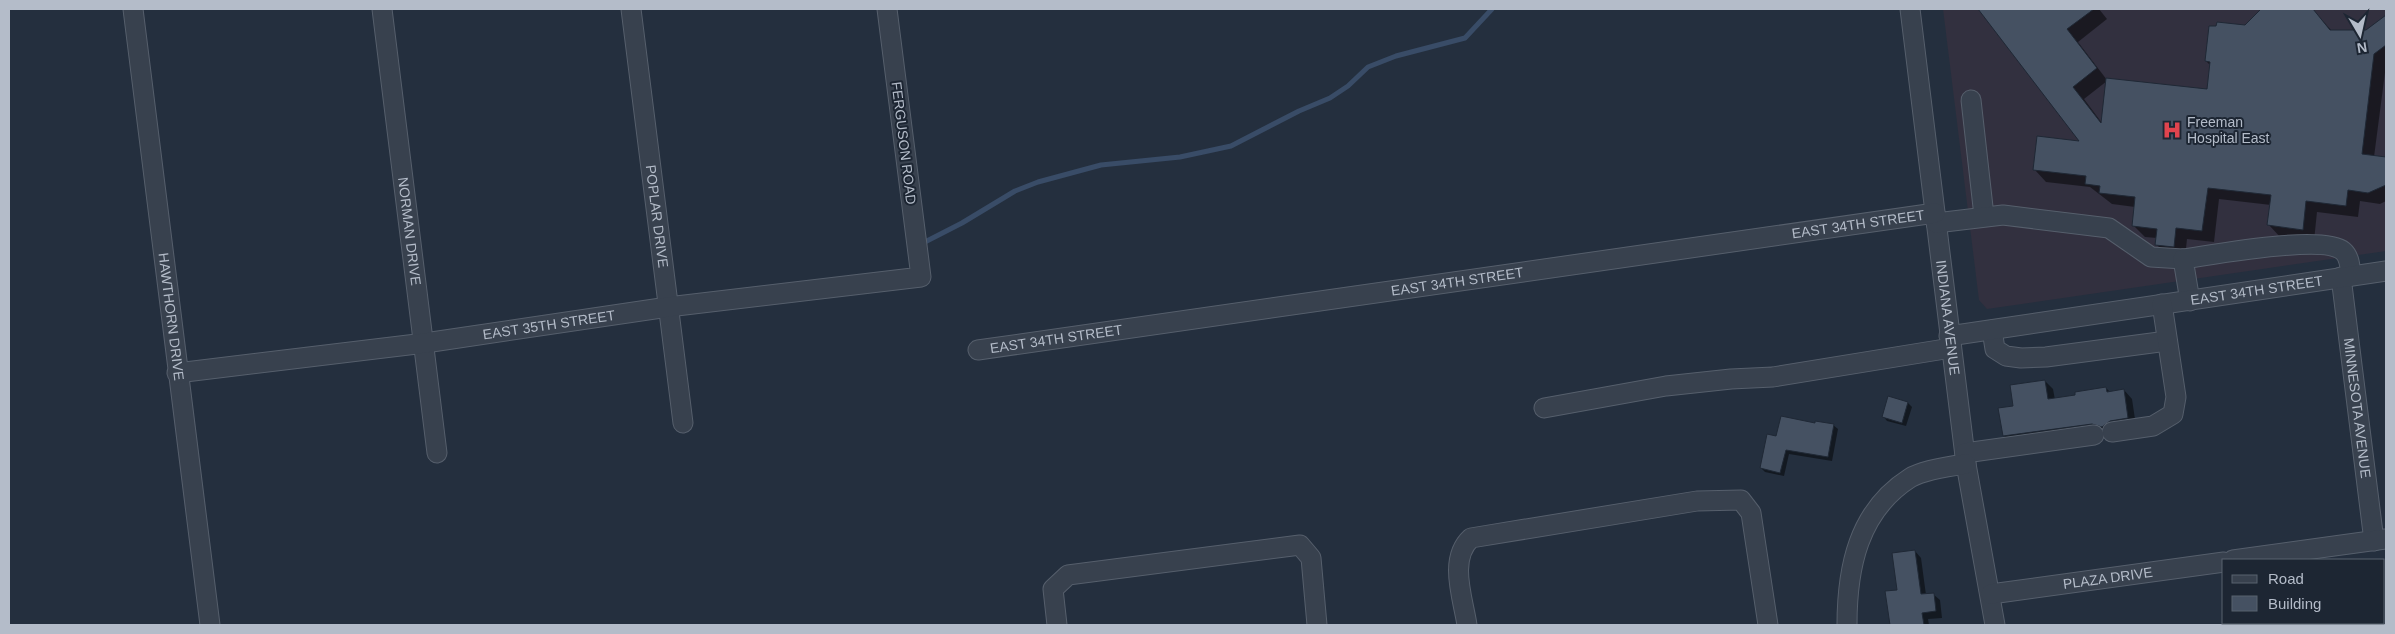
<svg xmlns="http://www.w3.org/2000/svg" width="2395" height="634" viewBox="0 0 2395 634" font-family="Arial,sans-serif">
<rect width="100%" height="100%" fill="#242f3e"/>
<path fill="#32303f" d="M1943 9H2386V251L1987 309 1979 300Z"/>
<path fill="#0007" fill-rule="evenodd" d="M1986 9H2019L2022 12 2026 9H2099L2107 19 2078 42 2107 80 2208 91 2211 66 2206 61 2263 9H2312L2332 31H2367L2386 16V65L2374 157 2386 158V201L2380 204 2360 201 2358 217 2317 212 2314 241 2280 237 2269 225 2271 205 2219 199 2214 242 2187 239 2185 258 2168 256 2156 244 2157 238 2145 237 2133 225 2135 207 2112 204 2090 187 2046 182 2035 170 2082 142 1982 12ZM2107 81 2102 123 2084 99Z
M2045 381 2053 389 2055 400 2106 388 2110 392 2124 390 2132 399 2136 426 2111 435 2102 432 2012 444 2004 436 2015 407Z
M1888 398 1908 403 1912 407 1906 426 1887 421 1883 416Z
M1816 425H1833L1838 429 1832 461 1789 454 1784 476 1765 472 1761 468 1777 438Z
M1915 551 1921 558 1926 595 1933 594 1940 600 1942 618 1928 619 1929 625H1891L1887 592 1898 591Z"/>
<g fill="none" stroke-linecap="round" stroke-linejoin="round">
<path stroke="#394c67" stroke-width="5" d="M921 244 962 223 1015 191 1038 182 1101 165 1180 157 1231 146 1299 111 1330 98 1348 86 1368 67 1396 56 1465 38 1492 9"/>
</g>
<path fill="#455162" stroke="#1f2835" d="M1978 9H2094L2067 29 2097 68 2073 87 2101 123 2106 78 2207 89 2210 62 2205 61 2209 26H2216L2217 22 2245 25 2261 9H2313L2330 30H2366L2386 15V45L2374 54 2362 154 2386 157V185L2368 193 2348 190 2346 206 2306 201 2303 230 2267 225 2271 195 2208 188 2202 231 2176 228 2174 247 2155 245 2157 229 2132 226 2135 197 2099 193 2100 186 2085 184 2086 176 2033 170 2037 136 2079 141Z
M2045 380 2048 399 2075 395V392L2106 387 2107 392 2124 389 2128 418 2110 421 2102 427 2092 424 2003 436 1998 408 2013 406 2010 385Z
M1888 396 1908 402 1902 423 1882 417Z
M1781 416 1815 423V421L1834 424 1828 457 1786 450 1780 473 1760 468 1767 434 1776 436Z
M1915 550 1921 594 1934 593 1936 611 1922 613 1924 625H1890L1885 591 1897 590 1892 553Z"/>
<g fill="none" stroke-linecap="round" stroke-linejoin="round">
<g stroke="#565f6c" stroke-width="21">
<g id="minor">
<path id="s1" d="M133 9 210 625"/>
<path id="s2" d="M382 9 437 453"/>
<path id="s3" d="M631 9 683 423"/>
<path id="s4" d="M1910 9 1966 464 1995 625"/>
<path d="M1971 100 1984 216"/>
<path d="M1936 223 2003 215 2109 228 2151 257 2183 259"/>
<path id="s5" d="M2341 277 2374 541"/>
<path d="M2190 301 2183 259C2212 255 2323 234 2343 251 2350 257 2350 267 2351 276"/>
<path d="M1992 330 1995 349 2006 356 2021 358 2046 357 2167 341"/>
<path id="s6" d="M1949 336 2386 271"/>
<path id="s7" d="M978 350 1935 213"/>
<path id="s8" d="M177 373 425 343 668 307 921 277 887 9"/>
<path d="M1544 408 1666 386 1731 379 1773 377 1951 348"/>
<path d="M2112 432 2153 426 2173 414 2176 397 2162 304"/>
<path d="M1965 453 2094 435"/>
<path d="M2233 560 2385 539"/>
<path id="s9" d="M1991 594 2224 562"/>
<path d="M1057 625 1053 589 1068 575 1300 545 1311 558 1317 625"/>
<path d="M1467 625C1463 598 1448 559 1471 538L1697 501 1741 500 1751 513 1768 625"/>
<path d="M1847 625C1847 568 1858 511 1910 478 1923 470 1951 466 1966 464"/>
</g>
</g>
<use href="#minor" stroke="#38414e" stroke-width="19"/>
</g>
<defs>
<g id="hospital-bare" transform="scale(1.5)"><path d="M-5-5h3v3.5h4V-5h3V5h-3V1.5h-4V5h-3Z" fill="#e0444e" stroke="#1d2633" stroke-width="2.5" paint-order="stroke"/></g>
</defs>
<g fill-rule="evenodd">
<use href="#hospital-bare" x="2172" y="130"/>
</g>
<g text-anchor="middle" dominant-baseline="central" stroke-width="4" stroke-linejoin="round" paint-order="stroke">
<g font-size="14" fill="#b4bcc9" stroke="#1d2633" text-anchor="start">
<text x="2187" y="122">Freeman<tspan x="2187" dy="16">Hospital East</tspan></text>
</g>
<g font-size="14" fill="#b4bcc9" stroke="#1d2633">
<text transform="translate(904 143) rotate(83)">FERGUSON ROAD</text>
<text stroke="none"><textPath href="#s3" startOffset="209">POPLAR DRIVE</textPath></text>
<text stroke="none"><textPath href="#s7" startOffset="889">EAST 34TH STREET</textPath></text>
<text stroke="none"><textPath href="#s2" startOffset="224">NORMAN DRIVE</textPath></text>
<text stroke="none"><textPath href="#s7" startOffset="484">EAST 34TH STREET</textPath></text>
<text stroke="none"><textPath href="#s6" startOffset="311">EAST 34TH STREET</textPath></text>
<text stroke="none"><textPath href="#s1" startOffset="310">HAWTHORN DRIVE</textPath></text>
<text stroke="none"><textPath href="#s4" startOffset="311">INDIANA AVENUE</textPath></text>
<text stroke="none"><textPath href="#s8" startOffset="375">EAST 35TH STREET</textPath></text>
<text stroke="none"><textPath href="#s7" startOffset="79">EAST 34TH STREET</textPath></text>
<text stroke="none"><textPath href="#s5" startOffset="132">MINNESOTA AVENUE</textPath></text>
<text stroke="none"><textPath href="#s9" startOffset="118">PLAZA DRIVE</textPath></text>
</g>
</g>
<rect width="2395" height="634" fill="none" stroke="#b4bcc9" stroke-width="20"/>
<rect x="2222" y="559" width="162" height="65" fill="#1d2633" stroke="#59626f"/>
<rect x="2232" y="575" width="25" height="8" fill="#38414e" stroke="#59626f"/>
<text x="2268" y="584" font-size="15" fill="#b4bcc9">Road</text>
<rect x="2232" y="596" width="25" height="15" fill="#455162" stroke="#59626f"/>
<text x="2268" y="609" font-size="15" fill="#b4bcc9">Building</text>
<g transform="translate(2360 35) rotate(171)" stroke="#1d2633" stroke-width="4" paint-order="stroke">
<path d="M0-4L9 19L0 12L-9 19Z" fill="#b4bcc9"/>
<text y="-8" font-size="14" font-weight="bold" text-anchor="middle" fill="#b4bcc9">N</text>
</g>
</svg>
